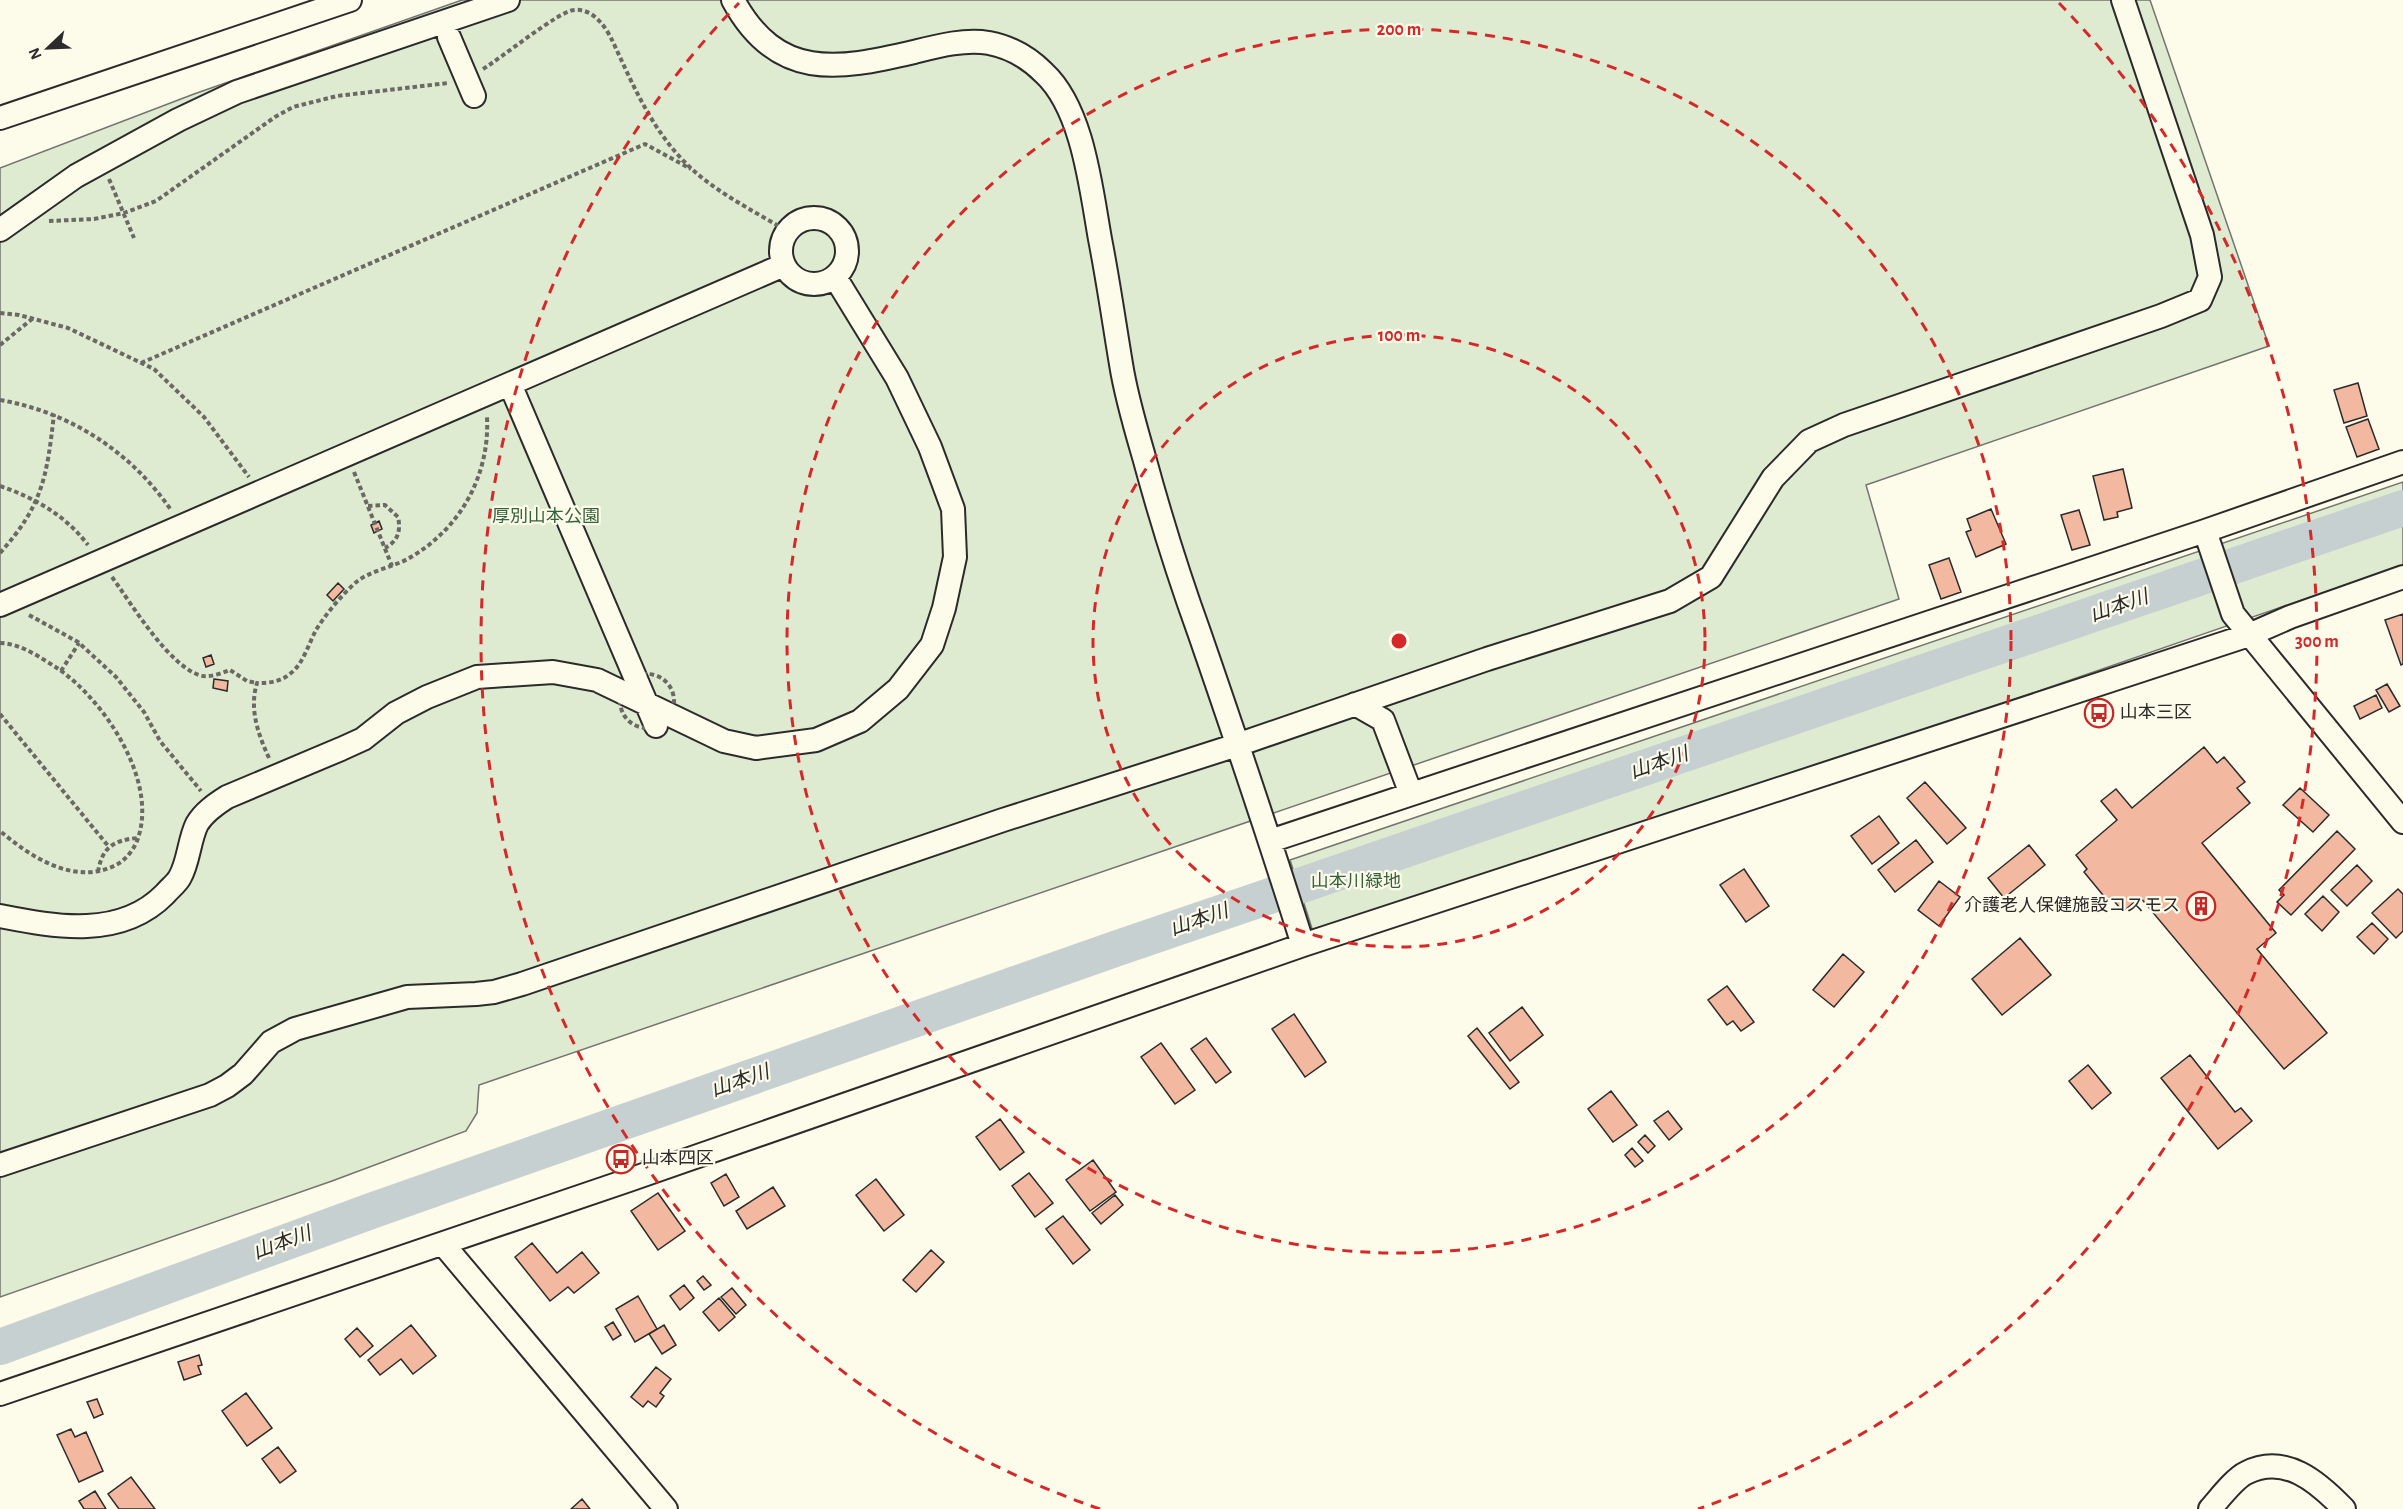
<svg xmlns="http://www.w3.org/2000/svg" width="2403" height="1509" viewBox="0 0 2403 1509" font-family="'Alegreya Sans','Noto Sans JP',sans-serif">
<rect width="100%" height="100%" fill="#fdfbea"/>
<path fill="#deebd1" stroke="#74746e" stroke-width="1.5" d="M462 0H2150L2269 346 1866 485 1899 599 479 1085 477 1113 466 1131 332 1181 0 1297V168L194 94Z
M2403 482V565L1316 941 1290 860Z"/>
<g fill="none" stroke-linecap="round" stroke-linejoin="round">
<path stroke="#c7d0d0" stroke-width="36" d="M0 1347 371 1211 1112 950 2403 508"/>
</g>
<path fill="#f2b8a0" stroke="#2b2b2b" stroke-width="1.5" d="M2358 383 2367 416 2344 423 2334 390Z
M2368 419 2379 449 2357 457 2346 427Z
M2123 469 2132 508 2117 512 2118 517 2104 520 2093 476Z
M1991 509 2006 544 1976 557 1966 532 1971 530 1967 519Z
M2079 510 2090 545 2072 550 2061 515Z
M379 521 382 529 374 533 371 525Z
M1949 558 1961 592 1941 599 1929 565Z
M338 583 344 589 333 601 327 595Z
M2403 614V664L2401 665 2385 620Z
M211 655 214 664 206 667 203 658Z
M214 679 228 681 227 691 213 688Z
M2387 684 2400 706 2389 712 2376 690Z
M2376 695 2382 708 2360 719 2354 706Z
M2204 747 2217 763 2224 757 2245 782 2237 788 2250 803 2202 843 2276 933 2257 949 2327 1033 2284 1069 2140 897 2123 912 2111 897 2107 900 2084 872 2087 869 2076 855 2117 820 2101 801 2116 789 2132 808Z
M1925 782 1966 828 1947 844 1907 798Z
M2300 788 2329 815 2313 832 2283 805Z
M1879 816 1899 843 1872 864 1851 836Z
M2337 831 2355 849 2291 915 2277 902 2284 895 2279 890Z
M1916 840 1933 862 1895 892 1878 870Z
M2029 845 2045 865 2004 898 1988 878Z
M2357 865 2372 881 2347 906 2331 890Z
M1744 869 1769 906 1746 922 1720 885Z
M1939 881 1960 897 1939 926 1918 910Z
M2398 889 2403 894V931L2396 938 2372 913Z
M2323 896 2339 912 2322 931 2305 914Z
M2372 923 2388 939 2374 954 2357 937Z
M2020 938 2051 975 2002 1015 1972 979Z
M1843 954 1864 972 1834 1007 1813 990Z
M1727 986 1754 1022 1741 1031 1733 1021 1727 1025 1708 1000Z
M1522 1007 1543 1035 1510 1061 1489 1033Z
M1294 1014 1326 1062 1305 1077 1272 1029Z
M1477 1028 1519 1082 1510 1089 1468 1036Z
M1206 1038 1231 1072 1216 1083 1191 1049Z
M1161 1043 1195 1090 1175 1104 1141 1057Z
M2190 1055 2235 1112 2241 1108 2252 1121 2218 1149 2161 1078Z
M2088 1065 2111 1093 2092 1109 2069 1081Z
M1611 1091 1637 1125 1613 1142 1588 1109Z
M1668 1111 1682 1129 1669 1140 1654 1121Z
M1000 1119 1024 1152 1000 1170 976 1137Z
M1645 1135 1655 1146 1648 1153 1638 1142Z
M1632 1148 1643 1161 1635 1167 1625 1155Z
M1093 1160 1116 1192 1090 1211 1066 1180Z
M1029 1173 1053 1203 1035 1217 1012 1186Z
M726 1174 739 1197 724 1206 711 1183Z
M876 1179 904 1215 884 1231 856 1195Z
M773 1187 785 1206 747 1229 736 1211Z
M658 1193 685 1231 658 1250 631 1211Z
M1115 1195 1123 1205 1101 1224 1092 1213Z
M1063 1216 1090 1250 1073 1264 1046 1229Z
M532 1243 557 1273 582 1252 599 1273 574 1293 568 1287 550 1301 515 1257Z
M931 1250 944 1262 916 1292 903 1280Z
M703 1276 711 1285 704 1290 697 1281Z
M684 1285 694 1298 680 1310 670 1296Z
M732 1288 746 1305 736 1314 721 1297Z
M638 1296 657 1329 635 1342 616 1309Z
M719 1298 735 1317 719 1331 703 1312Z
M613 1322 621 1335 613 1340 605 1327Z
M411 1325 436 1356 413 1374 401 1359 380 1375 368 1360Z
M664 1325 676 1345 662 1354 649 1334Z
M357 1328 373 1346 360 1357 345 1339Z
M199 1355 202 1365 198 1366 201 1374 184 1380 178 1362Z
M656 1367 671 1379 660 1393 664 1396 656 1407 648 1401 643 1407 631 1397Z
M246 1393 272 1428 247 1446 222 1411Z
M97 1399 103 1414 94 1418 87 1402Z
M71 1429 75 1437 86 1432 103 1471 79 1482 57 1435Z
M278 1447 296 1471 280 1483 262 1459Z
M131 1477 155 1509H119L108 1494Z
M95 1491 106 1509H84L79 1501Z
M582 1499 590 1509H571Z"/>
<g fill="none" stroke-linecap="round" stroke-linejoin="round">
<g stroke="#2b2b2b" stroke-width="26">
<path id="minor" d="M733 0C777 81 837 70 914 52 938 46 964 39 989 43 1010 47 1029 58 1044 73 1083 109 1091 189 1100 239 1108 280 1114 322 1121 364 1126 396 1135 426 1144 457 1160 516 1178 574 1199 632 1235 736 1270 840 1303 945
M449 37 474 96
M0 118 350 0
M781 251a33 33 0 1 1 66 0a33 33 0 1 1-66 0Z
M0 230 76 176 178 120 237 92 508 0
M510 384 656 726
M2205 531 2233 614 2403 822
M0 605 784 265
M1355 704 1383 720 1411 794
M1270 841 2205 531 2403 462
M0 916C56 927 121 939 165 894 170 888 177 883 180 877 189 861 189 840 197 824 204 812 216 804 227 797L341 749 363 739 396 713 427 697 477 677 553 672 597 680 724 741 756 748 816 740 860 721 898 689 932 645 944 608 955 557 953 509 930 447 897 378 835 277
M0 1165 210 1095 227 1086 243 1074 271 1042 295 1029 407 997 476 994 494 992 522 984 1003 820 1237 745 1487 659 1670 601 1711 577 1773 478 1809 441 1844 425 2161 316 2200 300 2210 277 2202 235 2123 0
M443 1244 666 1509
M0 1394 629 1180 1303 945 2249 635 2290 617 2403 577
M2210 1509C2219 1499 2235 1478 2246 1473 2285 1453 2318 1482 2344 1509"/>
</g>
<path stroke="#6a6964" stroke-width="4" stroke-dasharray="4.5 3" stroke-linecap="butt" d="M483 69C500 59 559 11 574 10 593 8 606 27 613 42 632 83 649 123 679 156 708 189 751 209 787 231
M109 179 134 238
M49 221 94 219 124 213 156 201 275 117 293 107 337 96 448 83
M0 313 19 315 68 328 154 369 204 417 249 477
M0 345 32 319
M141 363 645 144 691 169
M0 400C70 412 131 452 171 510
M354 472 392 566
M0 486C35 498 65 515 88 545
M368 506 385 505 398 517C401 531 398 541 385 548
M0 553C43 505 47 476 54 414
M112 577C131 603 171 670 203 676 212 677 222 673 230 670L247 681 257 683
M29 615 78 642 116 677 144 712 160 741 201 791
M0 643C20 643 41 658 57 668 103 699 156 777 139 835 136 847 126 861 114 866 73 885 31 857 0 831
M61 671 79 643
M620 701a27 27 0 1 1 54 0a27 27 0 1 1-54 0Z
M0 714 109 847
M269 758C258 734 249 709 257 683 269 683 281 682 291 673 303 664 309 643 316 630 326 614 340 597 354 584 369 570 393 568 411 557 461 528 490 474 487 417
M98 872C102 847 114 840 138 838"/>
<use href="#minor" stroke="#fdfbea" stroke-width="22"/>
</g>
<g fill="none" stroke="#d62828" stroke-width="3" stroke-dasharray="10 8">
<circle cx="1399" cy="641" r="306"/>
<circle cx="1399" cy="641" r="612"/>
<path d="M1100 1509A918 918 0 0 1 739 3M2059 3A918 918 0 0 1 1698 1509"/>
</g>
<defs>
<g id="bus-ring" transform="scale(1.5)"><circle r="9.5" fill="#fdfbea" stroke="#c62828" stroke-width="1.5"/><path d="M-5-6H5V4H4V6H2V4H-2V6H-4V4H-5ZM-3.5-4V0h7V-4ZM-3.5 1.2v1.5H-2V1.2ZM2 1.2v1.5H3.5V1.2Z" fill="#c62828"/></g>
<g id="building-ring" transform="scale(1.5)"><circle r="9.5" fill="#fdfbea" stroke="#c62828" stroke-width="1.5"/><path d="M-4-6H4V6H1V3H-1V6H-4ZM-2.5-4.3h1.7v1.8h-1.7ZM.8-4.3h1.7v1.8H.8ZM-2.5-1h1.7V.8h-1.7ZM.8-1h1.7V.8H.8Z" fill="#c62828"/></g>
</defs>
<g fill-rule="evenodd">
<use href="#bus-ring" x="2099" y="713"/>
<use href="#building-ring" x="2201" y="906"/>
<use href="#bus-ring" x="621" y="1159"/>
</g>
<g text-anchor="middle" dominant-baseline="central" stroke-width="4.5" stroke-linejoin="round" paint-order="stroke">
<g font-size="18" fill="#34623c" stroke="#fdfbea">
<text x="546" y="517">厚別山本公園</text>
<text x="1356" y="882">山本川緑地</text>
</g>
<g font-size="18" fill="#2b2b2b" stroke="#fdfbea" text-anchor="start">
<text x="2120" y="713">山本三区</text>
<text x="2180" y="906" text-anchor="end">介護老人保健施設コスモス</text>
<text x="642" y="1159">山本四区</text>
</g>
<g font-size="20" font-style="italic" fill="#2b2b2b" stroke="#fdfbea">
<text transform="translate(2119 606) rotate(-19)">山本川</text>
<text transform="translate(1659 763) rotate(-19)">山本川</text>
<text transform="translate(1199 920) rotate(-19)">山本川</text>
<text transform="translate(740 1081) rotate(-19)">山本川</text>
<text transform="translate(282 1243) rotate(-20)">山本川</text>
</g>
</g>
<circle cx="1399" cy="641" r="9" fill="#d62828" stroke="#fdfbea" stroke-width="3"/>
<g font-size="18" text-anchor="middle" font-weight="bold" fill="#d62828" stroke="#fdfbea" stroke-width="4.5" stroke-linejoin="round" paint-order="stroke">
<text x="1399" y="35">200 m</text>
<text x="1399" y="341">100 m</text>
<text x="2317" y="647">300 m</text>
</g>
<g transform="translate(48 48) rotate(247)" stroke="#fdfbea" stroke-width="4.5" paint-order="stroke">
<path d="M0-4.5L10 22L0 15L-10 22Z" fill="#2b2b2b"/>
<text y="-9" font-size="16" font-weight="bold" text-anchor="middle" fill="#2b2b2b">N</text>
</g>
</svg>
